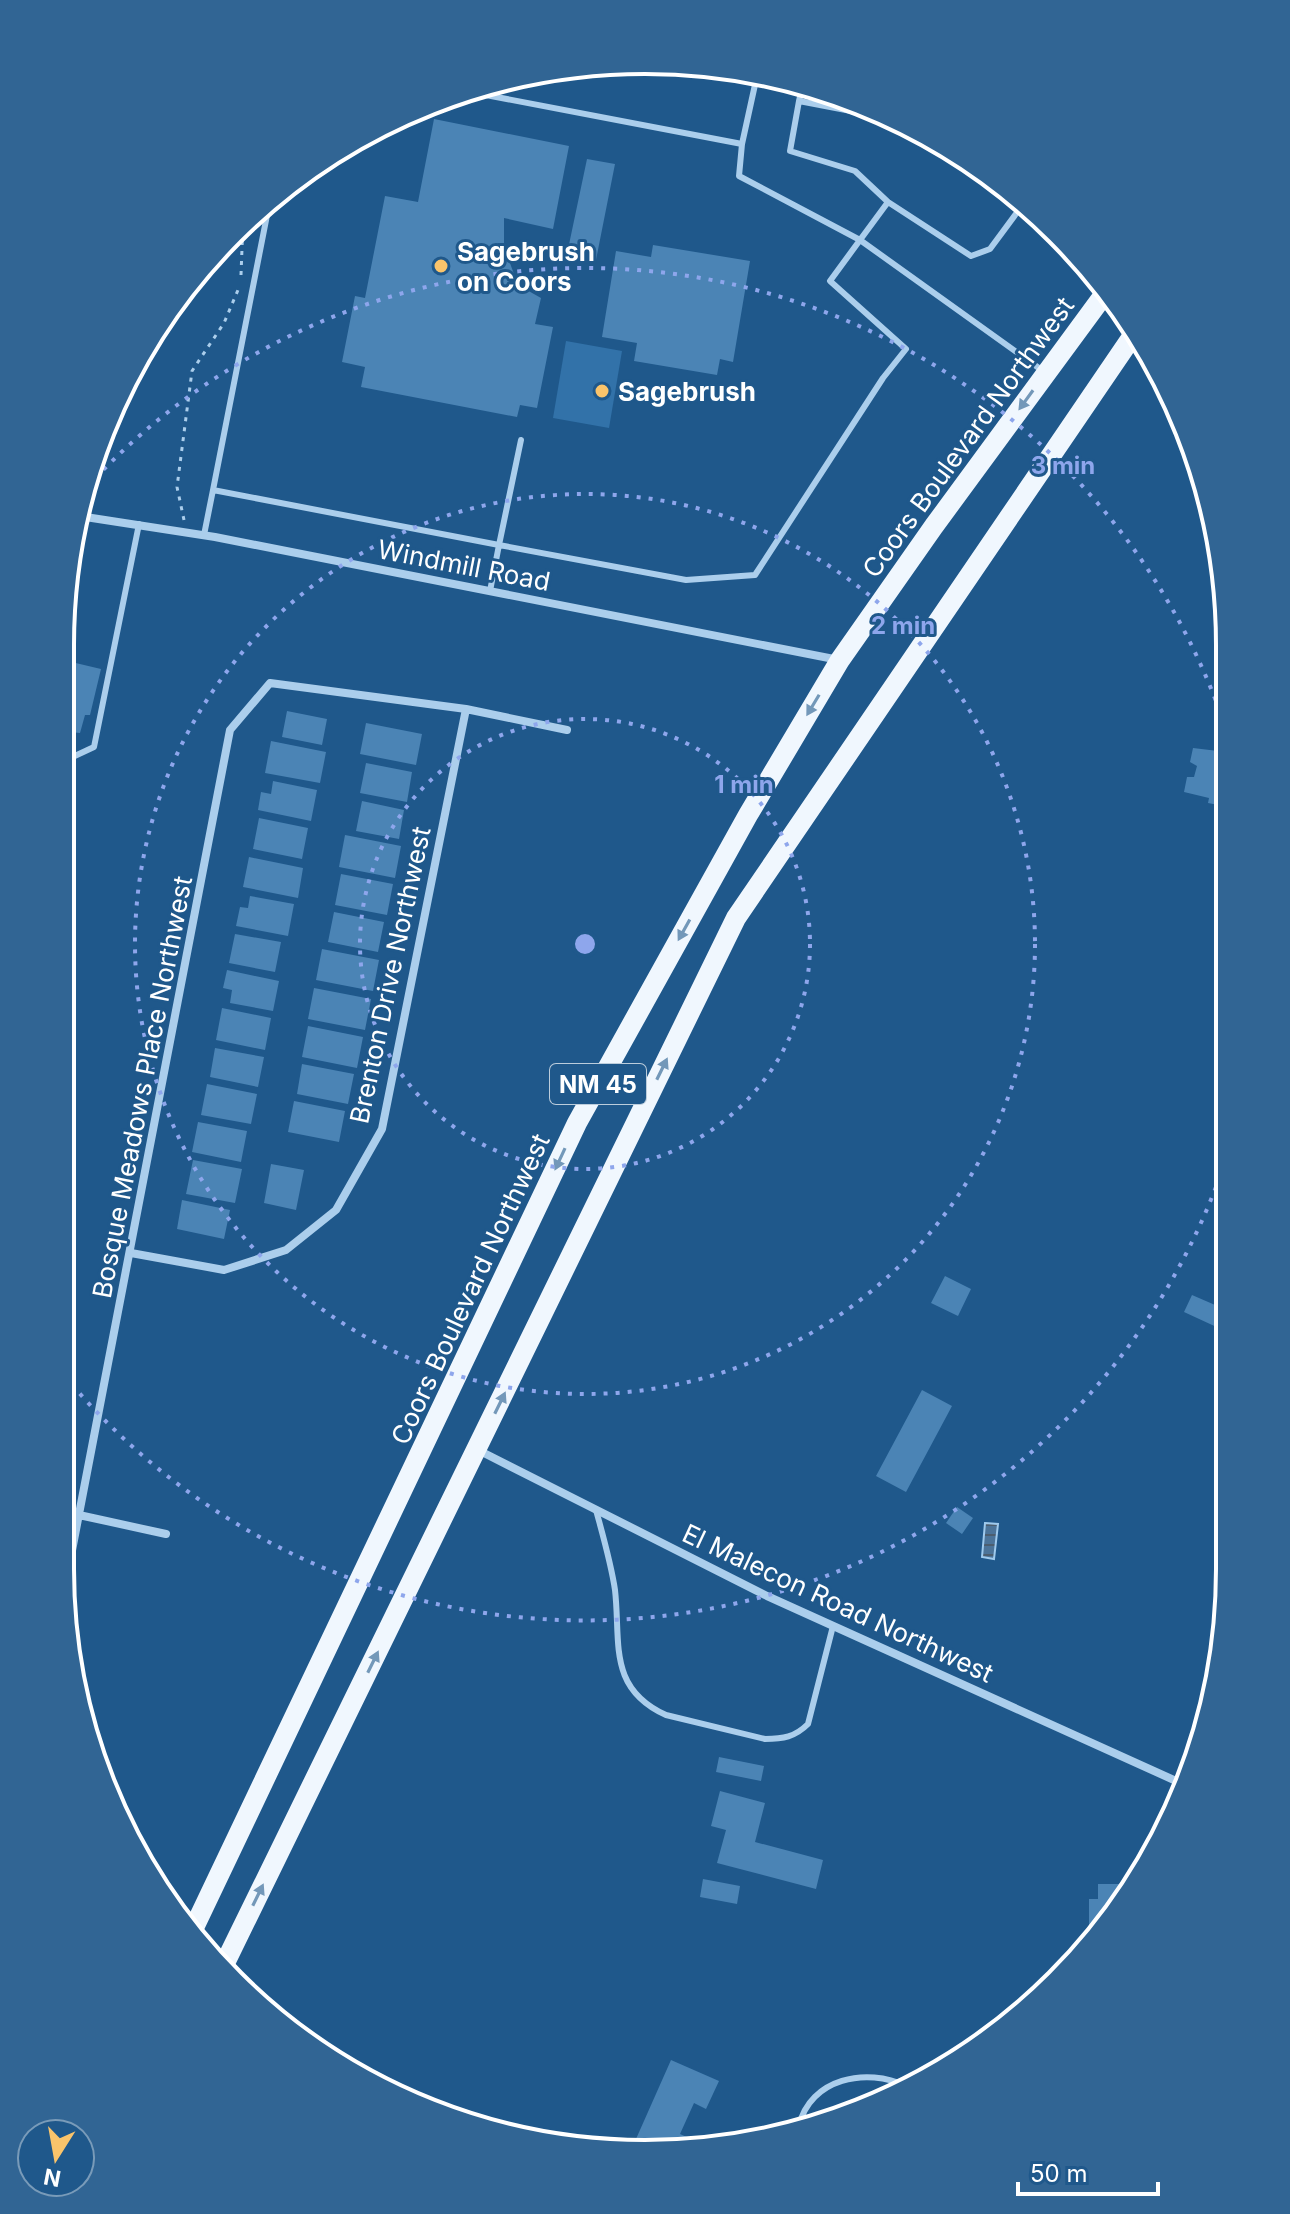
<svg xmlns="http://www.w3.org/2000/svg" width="1290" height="2214" viewBox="0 0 1290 2214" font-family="Inter,sans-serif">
<defs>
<pattern id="water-rules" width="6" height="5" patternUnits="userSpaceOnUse" patternTransform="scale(2)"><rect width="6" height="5" fill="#4c7499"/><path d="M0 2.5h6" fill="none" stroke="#4c5e6f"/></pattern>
</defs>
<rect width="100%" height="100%" fill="#1f588b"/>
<path fill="#3272a9" d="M566 341 622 351 609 428 553 418Z"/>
<path fill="url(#water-rules)" stroke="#9fcaed" stroke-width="2" d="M985 1523 998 1524 994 1559 982 1557Z"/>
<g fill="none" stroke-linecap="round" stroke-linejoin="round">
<path stroke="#9fcaed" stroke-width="6" d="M141 355 173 315 189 283"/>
</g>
<path fill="#4b84b5" d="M434 119 569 146 553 229 504 218V247L518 285 541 298 535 324 553 327 537 408 520 405 517 417 361 387 365 367 342 362 355 296 365 298 385 196 418 202Z
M587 159 615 164 596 260 567 254Z
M653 245 750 261 733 362 720 359 717 375 634 361 637 343 602 337 616 251 651 257Z
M63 660 101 669 90 715H85L80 733 61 731Z
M287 711 327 719 322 745 282 737Z
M366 723 422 734 416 765 360 754Z
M271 741 326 752 320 783 265 773Z
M1218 747 1229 749V807L1208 803 1209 798 1184 792 1187 777H1194L1197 766 1190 762 1193 748 1218 751Z
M366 763 412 772 407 802 360 793Z
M273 781 317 790 311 821 258 810 261 792 271 794Z
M362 801 404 810 399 839 356 831Z
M259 818 308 828 302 859 253 849Z
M345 835 401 846 395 878 339 867Z
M249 857 303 868 298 898 243 887Z
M341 874 393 884 387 915 335 905Z
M250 896 294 904 288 936 236 926 240 907 248 908Z
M334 912 384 922 378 952 328 942Z
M235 934 281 942 275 972 229 963Z
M322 949 379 960 373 991 316 980Z
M227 970 279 981 273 1011 230 1003 232 990 223 988Z
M314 988 371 999 365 1030 308 1019Z
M222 1008 271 1018 265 1050 216 1040Z
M308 1026 363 1037 357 1068 302 1057Z
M215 1048 264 1057 258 1087 210 1077Z
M302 1064 354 1074 348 1104 297 1094Z
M207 1084 257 1094 251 1124 201 1115Z
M294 1101 345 1111 339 1142 288 1132Z
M198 1122 247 1131 241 1162 192 1152Z
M193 1160 242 1169 235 1203 186 1194Z
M271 1164 304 1170 296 1210 264 1203Z
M182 1200 230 1210 224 1239 177 1229Z
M945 1276 971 1289 958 1316 931 1303Z
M1192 1295 1229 1311 1223 1330 1184 1312Z
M922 1390 952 1406 906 1492 876 1476Z
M957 1507 973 1518 962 1534 946 1523Z
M719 1757 764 1766 761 1781 716 1772Z
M720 1791 765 1803 755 1842 823 1860 816 1889 717 1863 726 1830 711 1826Z
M703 1879 740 1886 737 1904 700 1897Z
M1098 1884H1134V1890L1089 1942V1899H1098Z
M671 2060 719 2081 706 2109 694 2103 680 2134 691 2139 685 2152 632 2148Z
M848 2106 855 2113 838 2117Z"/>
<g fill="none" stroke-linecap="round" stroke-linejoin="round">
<path stroke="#abceec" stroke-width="3" stroke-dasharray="4 6" stroke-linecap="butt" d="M241 275 243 222
M184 520 177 487 192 371 224 323 238 290"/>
<path stroke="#abceec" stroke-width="6" d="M465 91 742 144 758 71
M799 101 803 84
M898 120 799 101 790 151 855 171 888 202 971 256 990 249 1024 203
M742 144 739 176 860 240 888 202
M521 440 499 545 686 580 755 575 883 378 906 349 830 281 860 240 1043 371
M213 490 270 200
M204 535 213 490 499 545 490 591
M64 761 94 747 139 524
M596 1510C603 1536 611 1563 615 1590 621 1642 607 1688 666 1715L765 1739C783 1739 795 1737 808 1724L833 1626
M799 2126C810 2078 867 2067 906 2086"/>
<path stroke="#abceec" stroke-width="8" d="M79 516 215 537 839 660
M131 1253 224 1270 286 1250 336 1210 382 1129 466 709
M478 1450 767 1596 1185 1785
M79 1515 166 1534
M64 1592 230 730 270 683 466 709 567 730"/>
<path stroke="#f0f7fe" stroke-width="20" d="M191 1934 577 1123 748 815 840 660 934 526 1106 292
M224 1965 736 918 1136 331"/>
</g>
<defs><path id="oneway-solid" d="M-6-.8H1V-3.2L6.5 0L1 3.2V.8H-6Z" transform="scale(2)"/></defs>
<g fill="#7398b9">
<use href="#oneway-solid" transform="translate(1026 400) rotate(126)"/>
<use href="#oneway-solid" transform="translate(813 705) rotate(121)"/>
<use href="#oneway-solid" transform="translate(684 930) rotate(119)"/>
<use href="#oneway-solid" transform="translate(662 1069) rotate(-64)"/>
<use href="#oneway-solid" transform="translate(560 1159) rotate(115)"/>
<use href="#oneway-solid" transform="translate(500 1403) rotate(-64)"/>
<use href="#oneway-solid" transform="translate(373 1662) rotate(-64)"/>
<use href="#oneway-solid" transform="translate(258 1895) rotate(-64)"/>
</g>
<g fill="none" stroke="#8ea6ec" stroke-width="4" stroke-dasharray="4 8">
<circle cx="585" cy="944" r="225"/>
<circle cx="585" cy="944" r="450"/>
<path d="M1228 1153A676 676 0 0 1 63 1374M87 487A676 676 0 0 1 1228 735"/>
</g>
<g fill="#fac46b" stroke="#1f588b" stroke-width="3">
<circle cx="441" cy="266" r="8"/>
<circle cx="602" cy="391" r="8"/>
</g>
<g text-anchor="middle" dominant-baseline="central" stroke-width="6" stroke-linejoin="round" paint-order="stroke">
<rect fill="#1f588b" stroke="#bccddc" stroke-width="2" x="550" y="1064" width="96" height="40" rx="6"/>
<g font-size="24" font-weight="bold" fill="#fff">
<text x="598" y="1084">NM 45</text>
</g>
<g font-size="26" font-weight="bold" fill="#fff" stroke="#1f588b" text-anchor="start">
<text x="457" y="251">Sagebrush<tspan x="457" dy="30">on Coors</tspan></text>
<text x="618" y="391">Sagebrush</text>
</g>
<g font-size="26" fill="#fff" stroke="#1f588b">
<text transform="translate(968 437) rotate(-54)">Coors Boulevard Northwest</text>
<text transform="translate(464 565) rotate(11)">Windmill Road</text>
<text transform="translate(390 975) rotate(-78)">Brenton Drive Northwest</text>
<text transform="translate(142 1087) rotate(-79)">Bosque Meadows Place Northwest</text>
<text transform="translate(470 1289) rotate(-65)">Coors Boulevard Northwest</text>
<text transform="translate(838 1603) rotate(25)">El Malecon Road Northwest</text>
</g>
</g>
<path d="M0 0H1290V2214H0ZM645 74H645A571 571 0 0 1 1216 645V1569A571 571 0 0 1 645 2140H645A571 571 0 0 1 74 1569V645A571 571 0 0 1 645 74Z" fill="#316594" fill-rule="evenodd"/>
<path fill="none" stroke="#fff" stroke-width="4" d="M645 74H645A571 571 0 0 1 1216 645V1569A571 571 0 0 1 645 2140H645A571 571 0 0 1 74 1569V645A571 571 0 0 1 645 74Z"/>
<circle cx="585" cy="944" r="12" fill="#8ea6ec" stroke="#1f588b" stroke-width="4"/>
<g font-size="24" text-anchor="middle" font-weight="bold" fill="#8ea6ec" stroke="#1f588b" stroke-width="6" stroke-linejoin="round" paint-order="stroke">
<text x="1063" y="474">3 min</text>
<text x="903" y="634">2 min</text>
<text x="744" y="793">1 min</text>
</g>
<g transform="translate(56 2158) rotate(191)"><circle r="38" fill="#1f588b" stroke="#799bb9" stroke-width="2"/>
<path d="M0-6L14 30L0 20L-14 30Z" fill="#fac46b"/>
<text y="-12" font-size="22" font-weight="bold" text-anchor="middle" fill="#ffffff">N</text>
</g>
<path d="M1018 2182v12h140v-12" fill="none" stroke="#ffffff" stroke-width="4"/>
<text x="1030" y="2182" font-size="24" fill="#ffffff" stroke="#1f588b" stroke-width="6" paint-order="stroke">50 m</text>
</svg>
